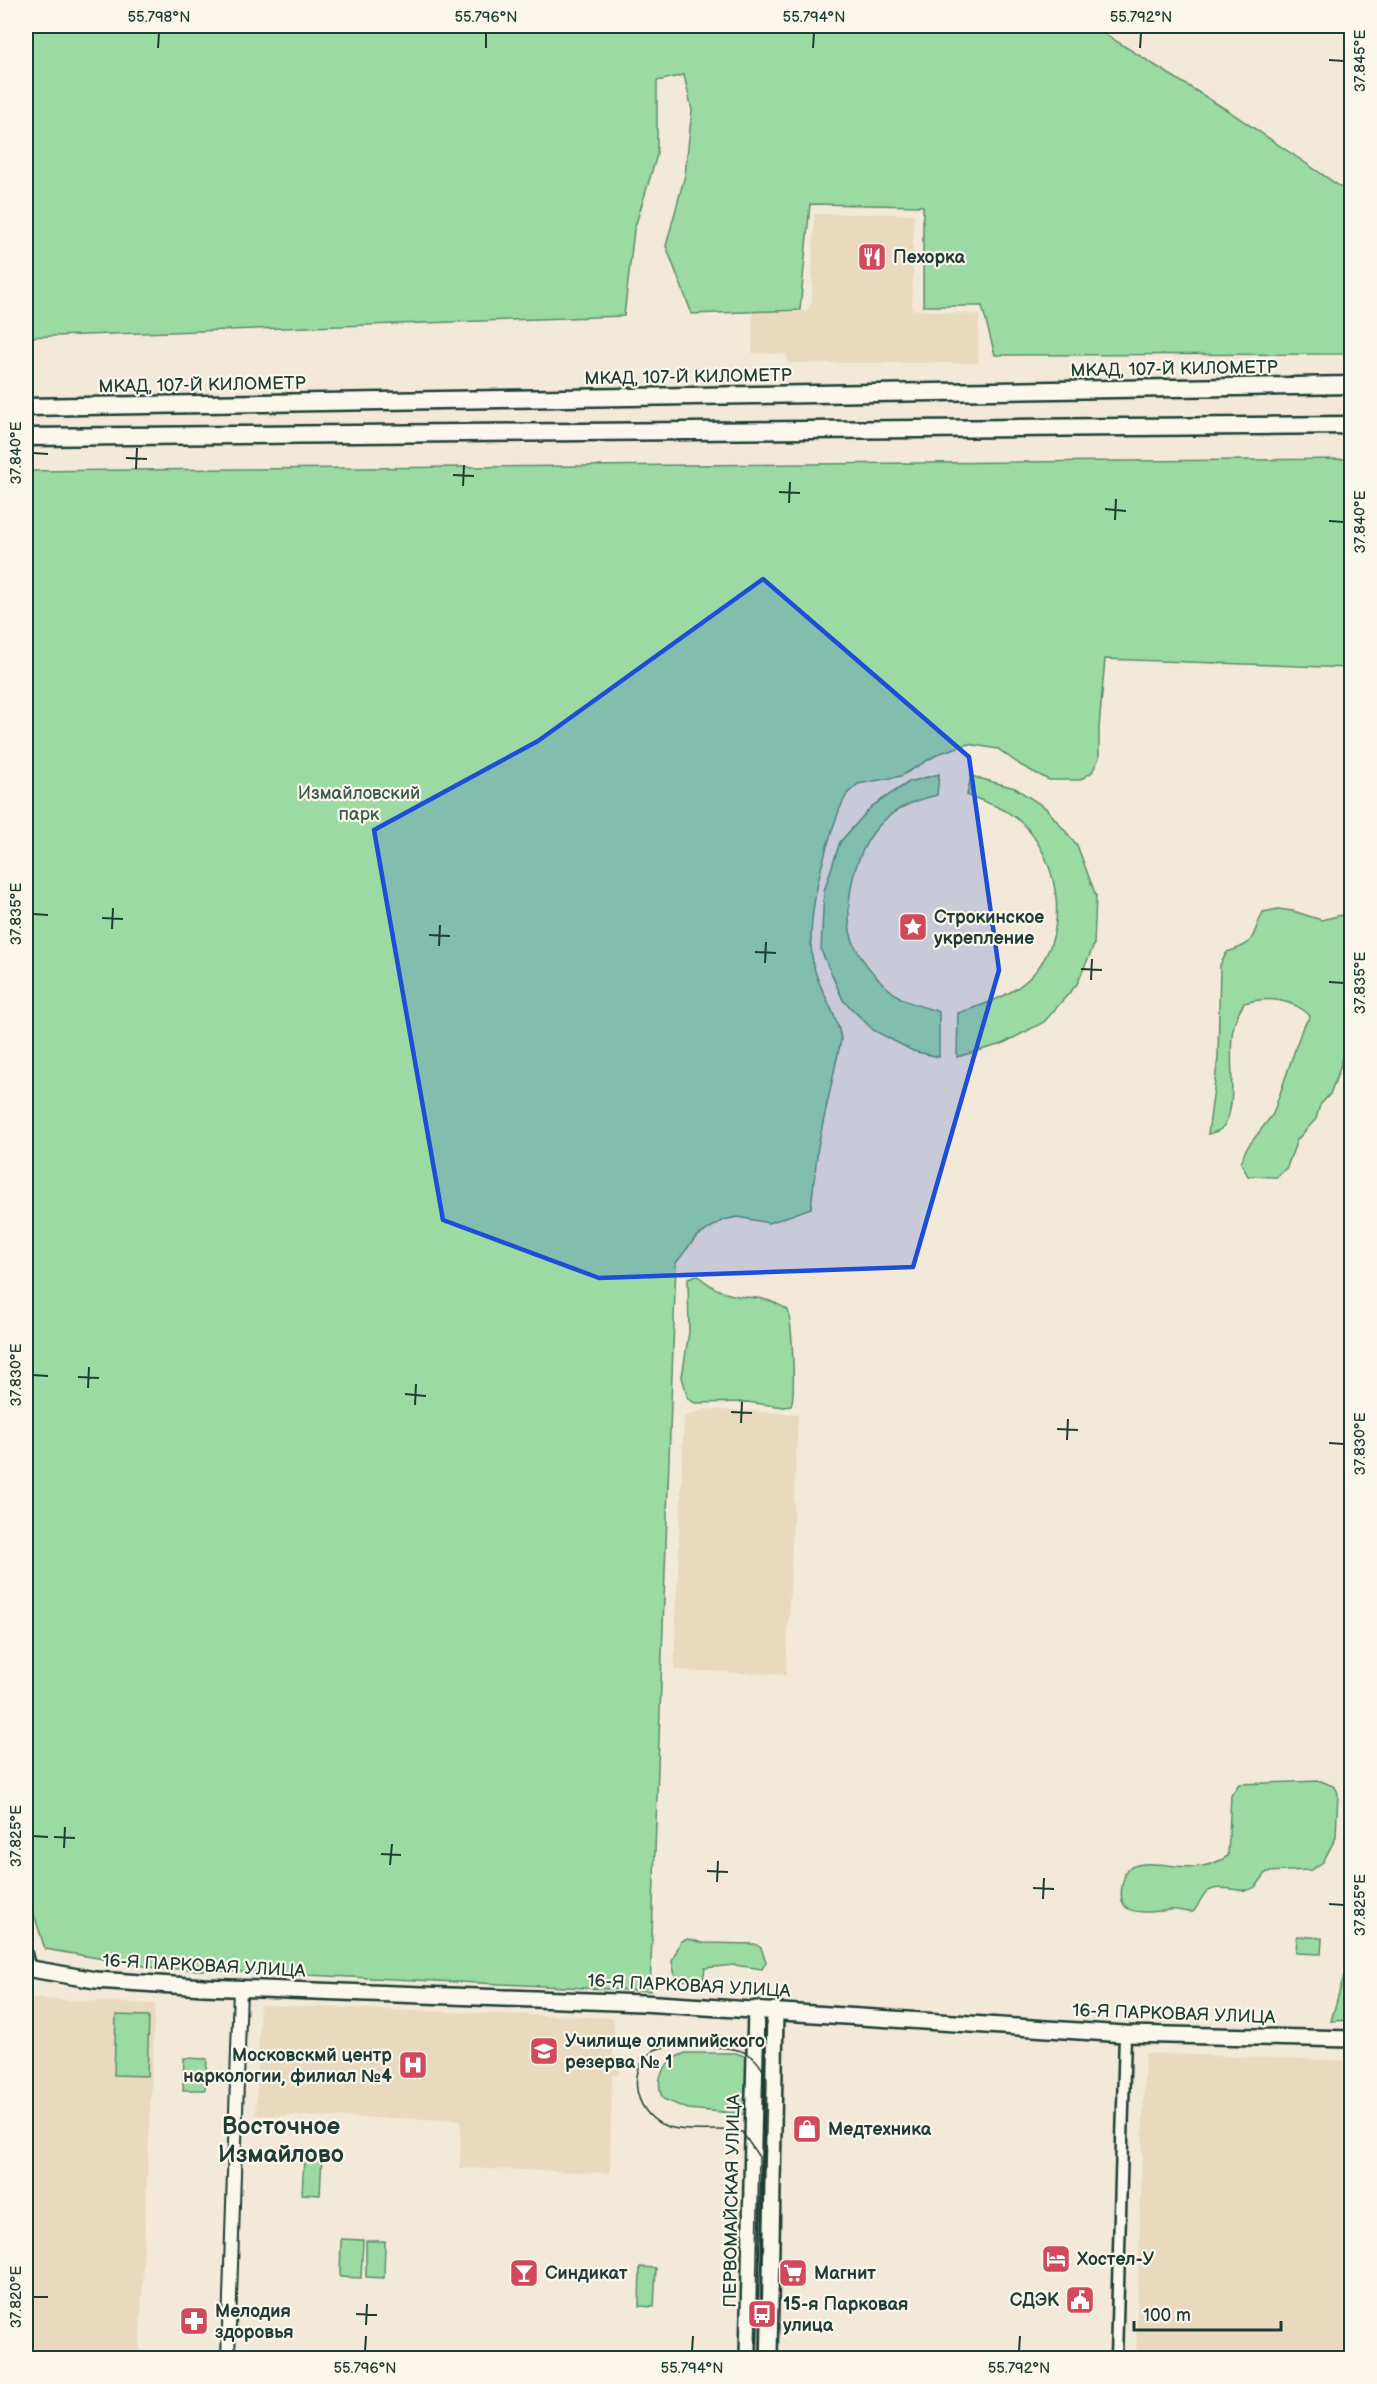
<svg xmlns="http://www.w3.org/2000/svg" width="1377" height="2384" viewBox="0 0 1377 2384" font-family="'Balsamiq Sans',sans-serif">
<rect width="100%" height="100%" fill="#f3e9d8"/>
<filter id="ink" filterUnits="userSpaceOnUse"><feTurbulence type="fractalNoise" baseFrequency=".0167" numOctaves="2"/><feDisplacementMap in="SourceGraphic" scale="12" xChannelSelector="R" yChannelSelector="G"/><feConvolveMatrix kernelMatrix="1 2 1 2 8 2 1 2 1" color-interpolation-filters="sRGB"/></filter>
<g filter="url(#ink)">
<path fill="#e9d9bf" d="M814 214H914L912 309 979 315 978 363H788L787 354 752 353 753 312 806 311 812 302Z
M705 1409 798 1414 786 1675 674 1670 684 1417Z
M26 1998 155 2004 139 2358H26Z
M260 2005 614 2018 613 2056 620 2057 619 2075H612L610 2173 460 2168 461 2120 256 2115Z
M1145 2053 1351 2061V2358H1136Z"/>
<path fill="#9bdaa3" stroke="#5d8c6c" stroke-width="1.5" d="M26 26H1092L1230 112 1351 194V354L995 355 982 306H923V206L810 204 800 310 692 314 666 246 685 175 692 110 684 75 657 81V155L634 230 624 316 26 337Z
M1351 459V668L1105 659 1099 728V758L1092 772 1080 780H1049L1022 766 998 749 968 744 940 753 901 776 858 784 847 794 840 808C824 850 802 927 815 971 822 995 838 1015 841 1040L818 1146 811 1208 769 1223 738 1217 723 1220 696 1237 676 1263 650 1991 156 1968 45 1949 26 1889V471Z
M939 774 937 795C920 799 902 805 888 817 857 843 845 891 850 930 853 953 881 986 901 998 911 1005 927 1007 939 1012V1057L913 1051 873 1030 843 1000 821 950 824 891 840 842 872 806 909 782Z
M971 776 1015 788 1046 808 1077 845 1096 896 1094 945 1077 984 1044 1022 1002 1044 957 1057 958 1013C984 1005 1017 994 1035 972 1069 931 1060 867 1027 828 1011 810 989 803 967 795Z
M1278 909 1293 911 1321 920 1351 913V1031L1345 1039 1340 1068 1330 1094 1320 1105 1316 1119 1297 1140 1287 1167 1277 1177 1248 1176 1241 1163 1246 1149 1273 1114 1302 1029 1310 1016C1294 999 1266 996 1244 1003 1239 1011 1235 1020 1233 1029 1227 1054 1240 1112 1221 1129 1218 1131 1212 1133 1208 1134L1218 1058 1220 965 1227 952C1258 943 1250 938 1263 912Z
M697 1275C706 1283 718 1291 729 1294 754 1301 762 1293 788 1310 792 1325 796 1393 791 1406L784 1407 747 1402 695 1403 688 1399 682 1377 689 1332 688 1278Z
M1321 1781 1335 1787 1338 1793 1336 1837 1323 1862 1311 1870 1267 1872C1263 1877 1259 1883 1255 1887 1244 1896 1222 1882 1207 1892 1200 1897 1199 1906 1193 1912 1185 1912 1177 1909 1169 1910 1131 1915 1110 1914 1127 1869 1157 1853 1190 1881 1228 1856L1231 1795 1239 1784Z
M1297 1936 1322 1938 1321 1954 1296 1953Z
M688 1939 703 1943 755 1944 761 1948 766 1962 762 1969 734 1965 705 1968 703 1982 681 1980 675 1976 672 1961 681 1941Z
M1351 1951V2020L1331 2021Z
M116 2015 149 2016 147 2076 114 2075Z
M685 2053H736L747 2057 749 2062 746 2112 743 2114 688 2109 663 2099C653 2077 666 2060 685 2053Z
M184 2058 207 2059 205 2090H183Z
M308 2156H322L320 2195 302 2194 304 2160Z
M341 2239 363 2240 361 2278 340 2277Z
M366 2241H385L384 2278 366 2277Z
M640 2267 656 2268 654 2307 639 2306Z"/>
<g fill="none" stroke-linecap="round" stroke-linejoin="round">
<g stroke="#1f3d34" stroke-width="15">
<path id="minor" d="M26 1954 30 1970
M1116 2358 1125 2034"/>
</g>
<g stroke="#1f3d34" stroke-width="16">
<path id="tertiary" d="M228 2358 240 1989"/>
</g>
<g stroke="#1f3d34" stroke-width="20">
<path id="secondary" d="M26 1968 95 1980 204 1987 642 2003 1125 2034 1352 2039
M748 2358 756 2009
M769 2358 775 2010"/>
</g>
<g stroke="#1f3d34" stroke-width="21">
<path id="trunk" d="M26 407 1352 385
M26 437 1352 425"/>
</g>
<use href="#minor" stroke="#fbf7ec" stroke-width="10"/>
<use href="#tertiary" stroke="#fbf7ec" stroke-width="12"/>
<use href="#secondary" stroke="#fbf7ec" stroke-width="15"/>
<use href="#trunk" stroke="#fbf7ec" stroke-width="16"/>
<path stroke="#1f3d34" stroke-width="1.5" d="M755 2358 759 2157 742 2132C718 2127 692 2134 669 2127 637 2119 623 2071 653 2051 664 2043 731 2046 744 2052 756 2057 762 2067 767 2079L761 2358"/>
</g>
</g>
<path fill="#1d4ed8" fill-opacity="0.2" stroke="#1d4ed8" stroke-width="4.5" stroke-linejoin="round" d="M763 579 969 757 999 970 913 1267 599 1278 443 1220 374 830 538 741Z"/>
<path fill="none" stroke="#1f3d34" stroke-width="2" d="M158 48 159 33M486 48V33M813 48 814 33M1140 48 1141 33M1329 60 1344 61M33 453 48 454M126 458 147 459M136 469 137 448M453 475 474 476M463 486 464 465M779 492 800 493M789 503 790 482M1105 509 1126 511M1115 520 1116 499M1329 521 1344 522M33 914 48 915M102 918 123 919M112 929 113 908M429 935 450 936M439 946 440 925M755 952 776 953M765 963 766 942M1081 969 1102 970M1091 980 1092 959M1329 982 1344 983M33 1375 48 1376M78 1377 99 1378M88 1388 89 1367M405 1394 426 1396M415 1405 416 1384M731 1412 752 1413M741 1423 742 1402M1057 1429 1078 1430M1067 1440 1068 1419M1329 1443 1344 1444M33 1836 48 1837M54 1837 75 1838M64 1848 65 1827M381 1854 401 1855M390 1865 392 1844M707 1871 728 1872M717 1882 718 1861M1033 1888 1054 1889M1043 1899 1044 1878M1329 1904 1344 1905M33 2297H48M356 2314 377 2315M366 2325 367 2304M365 2351 366 2336M692 2351 693 2336M1019 2351 1020 2336"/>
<defs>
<g id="restaurant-square" transform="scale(1.5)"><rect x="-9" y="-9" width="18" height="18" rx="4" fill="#d1495b" stroke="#fbf7ec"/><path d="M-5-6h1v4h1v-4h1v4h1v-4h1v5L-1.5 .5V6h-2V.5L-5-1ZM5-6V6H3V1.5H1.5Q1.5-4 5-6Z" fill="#fff"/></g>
<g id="sight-square" transform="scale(1.5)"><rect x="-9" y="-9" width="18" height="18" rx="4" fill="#d1495b" stroke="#fbf7ec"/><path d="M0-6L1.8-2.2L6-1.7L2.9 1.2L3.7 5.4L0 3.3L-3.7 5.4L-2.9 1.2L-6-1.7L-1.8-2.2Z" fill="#fff"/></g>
<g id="university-square" transform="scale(1.5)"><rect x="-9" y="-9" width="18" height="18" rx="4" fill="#d1495b" stroke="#fbf7ec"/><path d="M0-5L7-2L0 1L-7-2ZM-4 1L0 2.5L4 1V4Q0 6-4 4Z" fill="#fff"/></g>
<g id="hospital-square" transform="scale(1.5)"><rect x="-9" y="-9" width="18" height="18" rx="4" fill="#d1495b" stroke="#fbf7ec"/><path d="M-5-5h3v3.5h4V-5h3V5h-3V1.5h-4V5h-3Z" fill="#fff"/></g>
<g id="shop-square" transform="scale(1.5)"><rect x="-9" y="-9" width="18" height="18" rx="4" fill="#d1495b" stroke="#fbf7ec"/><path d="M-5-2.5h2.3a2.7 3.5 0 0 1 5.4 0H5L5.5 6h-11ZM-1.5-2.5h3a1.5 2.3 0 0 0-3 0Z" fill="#fff"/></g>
<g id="hotel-square" transform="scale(1.5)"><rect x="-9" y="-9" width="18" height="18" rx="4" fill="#d1495b" stroke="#fbf7ec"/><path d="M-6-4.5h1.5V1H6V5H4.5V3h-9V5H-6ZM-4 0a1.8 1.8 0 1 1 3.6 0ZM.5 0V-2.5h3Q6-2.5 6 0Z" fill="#fff"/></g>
<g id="bar-square" transform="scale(1.5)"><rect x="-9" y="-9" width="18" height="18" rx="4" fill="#d1495b" stroke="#fbf7ec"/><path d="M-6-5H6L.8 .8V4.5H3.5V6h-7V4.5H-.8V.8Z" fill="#fff"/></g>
<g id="supermarket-square" transform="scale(1.5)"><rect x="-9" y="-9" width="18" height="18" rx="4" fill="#d1495b" stroke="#fbf7ec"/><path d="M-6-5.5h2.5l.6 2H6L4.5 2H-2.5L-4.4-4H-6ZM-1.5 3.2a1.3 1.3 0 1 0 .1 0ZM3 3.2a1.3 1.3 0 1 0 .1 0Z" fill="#fff"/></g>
<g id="civic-square" transform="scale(1.5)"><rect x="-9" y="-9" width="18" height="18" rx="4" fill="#d1495b" stroke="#fbf7ec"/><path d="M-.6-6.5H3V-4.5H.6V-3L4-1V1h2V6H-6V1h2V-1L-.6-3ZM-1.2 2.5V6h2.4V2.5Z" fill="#fff"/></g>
<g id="bus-square" transform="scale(1.5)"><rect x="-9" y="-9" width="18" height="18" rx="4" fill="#d1495b" stroke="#fbf7ec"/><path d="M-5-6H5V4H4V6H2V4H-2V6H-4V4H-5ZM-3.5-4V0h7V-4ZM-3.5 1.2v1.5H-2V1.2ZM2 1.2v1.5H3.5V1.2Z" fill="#fff"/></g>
<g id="pharmacy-square" transform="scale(1.5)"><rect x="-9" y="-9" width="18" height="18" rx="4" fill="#d1495b" stroke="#fbf7ec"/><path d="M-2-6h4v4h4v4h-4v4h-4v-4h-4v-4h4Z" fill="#fff"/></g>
</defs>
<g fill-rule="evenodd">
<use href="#restaurant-square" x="872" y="257"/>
<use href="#sight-square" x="913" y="927"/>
<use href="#university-square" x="544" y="2051"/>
<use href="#hospital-square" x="413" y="2065"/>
<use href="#shop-square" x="807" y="2129"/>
<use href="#hotel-square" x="1056" y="2259"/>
<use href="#bar-square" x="524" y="2273"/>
<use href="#supermarket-square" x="793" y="2273"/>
<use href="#civic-square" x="1080" y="2300"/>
<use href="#bus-square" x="762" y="2314"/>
<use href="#pharmacy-square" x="194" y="2321"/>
</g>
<g text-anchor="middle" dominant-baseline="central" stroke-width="4.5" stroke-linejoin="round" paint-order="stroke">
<g font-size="18" font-weight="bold" fill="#1f3d34" stroke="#fbf7ec" text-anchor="start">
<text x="893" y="257">Пехорка</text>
<text x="934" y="917">Строкинское<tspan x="934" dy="21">укрепление</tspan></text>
<text x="565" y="2041">Училище олимпийского<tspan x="565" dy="21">резерва № 1</tspan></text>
<text x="392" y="2055" text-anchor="end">Московскмй центр<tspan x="392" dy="21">наркологии, филиал №4</tspan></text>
<text x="828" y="2129">Медтехника</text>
<text x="1077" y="2259">Хостел-У</text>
<text x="545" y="2273">Синдикат</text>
<text x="814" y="2273">Магнит</text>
<text x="1059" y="2300" text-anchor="end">СДЭК</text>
<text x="783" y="2304">15-я Парковая<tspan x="783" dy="21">улица</tspan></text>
<text x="215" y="2311">Мелодия<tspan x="215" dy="21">здоровья</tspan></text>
</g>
<g font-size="18" fill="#1f3d34" stroke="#fbf7ec">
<text transform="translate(1174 369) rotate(-1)">МКАД, 107-Й КИЛОМЕТР</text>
<text transform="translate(688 377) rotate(-1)">МКАД, 107-Й КИЛОМЕТР</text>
<text transform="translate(202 385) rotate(-1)">МКАД, 107-Й КИЛОМЕТР</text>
<text transform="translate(204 1966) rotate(3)">16-Я ПАРКОВАЯ УЛИЦА</text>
<text transform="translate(689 1986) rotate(3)">16-Я ПАРКОВАЯ УЛИЦА</text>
<text transform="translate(1174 2014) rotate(2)">16-Я ПАРКОВАЯ УЛИЦА</text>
<text transform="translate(732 2201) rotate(-89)">ПЕРВОМАЙСКАЯ УЛИЦА</text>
</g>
<g font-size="18" fill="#385c4a" stroke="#fbf7ec">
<text x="359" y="793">Измайловский<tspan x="359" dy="21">парк</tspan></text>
</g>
<g font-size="24" font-weight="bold" fill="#1f3d34" stroke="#fbf7ec">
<text x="281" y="2126">Восточное<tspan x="281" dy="28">Измайлово</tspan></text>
</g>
</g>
<rect width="1377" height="2384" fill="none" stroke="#fbf7ec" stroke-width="66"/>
<path d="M1134 2321v9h147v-9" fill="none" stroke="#1f3d34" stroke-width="3"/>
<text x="1143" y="2321" font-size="18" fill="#1f3d34" stroke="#fbf7ec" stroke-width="4.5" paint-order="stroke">100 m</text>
<rect x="33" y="33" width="1311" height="2318" fill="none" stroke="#1f3d34" stroke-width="2"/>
<g font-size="15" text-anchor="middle" fill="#1f3d34">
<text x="159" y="22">55.798°N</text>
<text x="486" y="22">55.796°N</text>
<text x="814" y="22">55.794°N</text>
<text x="1141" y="22">55.792°N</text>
<text transform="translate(1360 61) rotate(-90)" y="5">37.845°E</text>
<text transform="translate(16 453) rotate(-90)" y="5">37.840°E</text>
<text transform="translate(1360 522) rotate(-90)" y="5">37.840°E</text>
<text transform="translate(16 914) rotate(-90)" y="5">37.835°E</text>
<text transform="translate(1360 983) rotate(-90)" y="5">37.835°E</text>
<text transform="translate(16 1375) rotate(-90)" y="5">37.830°E</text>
<text transform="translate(1360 1444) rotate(-90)" y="5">37.830°E</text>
<text transform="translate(16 1836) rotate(-90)" y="5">37.825°E</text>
<text transform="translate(1360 1905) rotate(-90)" y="5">37.825°E</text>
<text transform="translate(16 2297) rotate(-90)" y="5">37.820°E</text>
<text x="365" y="2373">55.796°N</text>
<text x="692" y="2373">55.794°N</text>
<text x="1019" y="2373">55.792°N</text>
</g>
</svg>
